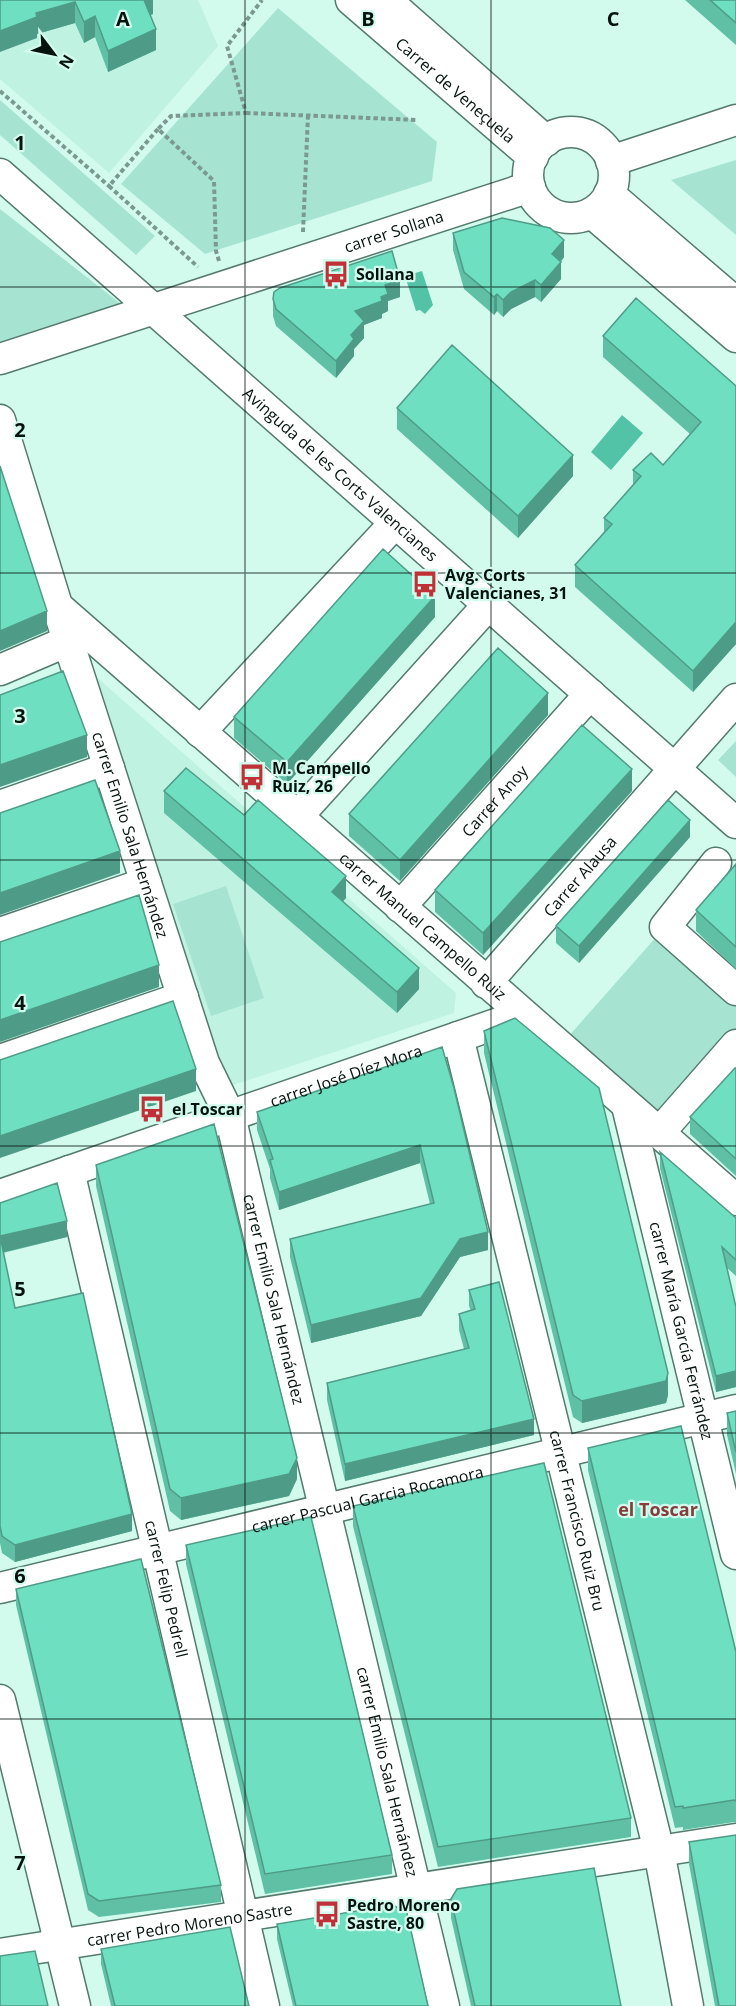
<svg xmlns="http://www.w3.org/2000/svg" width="736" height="2006" viewBox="0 0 736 2006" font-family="'Open Sans',sans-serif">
<rect width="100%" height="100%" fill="#d2fbee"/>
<path fill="#c0f2e2" d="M0 0H198L218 46 109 173 0 79Z
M92 673 456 993 454 1013 227 1087Z"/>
<path fill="#a6e4d1" d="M278 8 437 142 432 181 205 254 121 184Z
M0 100 155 236 136 255 0 135Z
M736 160V235L671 180Z
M0 209 121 304 0 345Z
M736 741V777L718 760Z
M226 886 264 998 211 1016 173 904Z
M665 927 736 990V1045L659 1133 560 1046Z"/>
<path fill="#52c3a6" d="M422 271 433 305 425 314 420 310 416 311 405 276Z
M622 415 643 433 611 470 591 452Z"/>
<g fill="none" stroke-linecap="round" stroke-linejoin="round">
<g stroke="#547a6e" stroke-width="33">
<g id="minor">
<path id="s1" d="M351 0 533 157"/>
<path d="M386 0 546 141"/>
<circle cx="571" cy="175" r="43"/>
<path d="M611 161 736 120"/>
<path id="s2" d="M0 174 736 823"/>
<path d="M609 194 736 303"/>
<path d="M592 213 736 337"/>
<path id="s3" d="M0 359 530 187"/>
<path id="s4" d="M0 420 68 641 204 1063 230 1116 444 2006"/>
<path id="s5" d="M57 606 736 1200"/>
<path d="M0 670 68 641"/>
<path d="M200 732 395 523"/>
<path d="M0 806 109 768"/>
<path d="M297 817 488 605"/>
<path d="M716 863 665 927 736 990"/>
<path id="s6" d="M400 907 590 694"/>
<path d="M0 933 146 883"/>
<path id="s7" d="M486 983 736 699"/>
<path id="s8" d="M458 1037 659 1851 688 2006"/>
<path d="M0 1060 183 997"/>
<path id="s9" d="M627 1106 736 1554"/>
<path d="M659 1133 736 1045"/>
<path id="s10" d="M69 1171 264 2006"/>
<path id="s11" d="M0 1195 522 1015"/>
<path id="s12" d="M0 1588 736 1410"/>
<path d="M0 1700 75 2006"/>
<path id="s13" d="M0 1954 736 1839"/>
</g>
</g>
<path stroke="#7b9990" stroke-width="4" stroke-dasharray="4.5 3" stroke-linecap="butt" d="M0 91 109 186
M246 113 418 120
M158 129 109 186 198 267
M303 232 308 115
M219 261 216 251 214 181 158 129 171 116 246 113 227 46 262 0"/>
<use href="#minor" stroke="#fff" stroke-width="30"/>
</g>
<path fill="#5fc0a6" d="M0 0H153V14L150 15 156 50 108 72 95 37 84 43 75 23 37 34V38Z
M685 0H736V45Z
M453 233 564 257 561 262V279L541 302 535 297 511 309 503 317 497 311 494 315 464 289 453 250Z
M400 297 388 301V311L382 314V318L364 325V338L354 349V356L336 378 276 326 273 316V299Z
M603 336 736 386V644L693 692 575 587V565L604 532V518L633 485V470L663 465 690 434 603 357Z
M397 408 573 476 518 538 397 429Z
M435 617 287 784 234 738V717Z
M548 715 400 881 349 836V814Z
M164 791 346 898 342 901 419 989 397 1013 164 813Z
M632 791 483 955 435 912V890Z
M690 837 579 963 556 943V926Z
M736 864V969L696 931V910Z
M484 1031 668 1395 666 1403 582 1423 573 1417 484 1053Z
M442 1047 488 1250 460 1257 421 1316 311 1343 290 1257V1239L430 1204 420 1163 279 1210 270 1178V1169L257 1130V1112Z
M736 1068V1176L690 1134V1117Z
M660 1152 736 1218V1276L726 1267 736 1307V1387L716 1392 660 1168Z
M96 1165 297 1479 289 1496 181 1520 170 1511 96 1186Z
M0 1203 67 1237 3 1253 15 1308 132 1531 15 1562 2 1553 0 1543Z
M469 1290 534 1435 345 1481 327 1400V1383L464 1349 459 1330V1314L471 1311 469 1306Z
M736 1411V1474L727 1435V1413Z
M588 1448 736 1652V1823L734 1822 683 1830V1827L675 1828 588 1470Z
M353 1506 631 1818V1837L438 1867 353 1526Z
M186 1545 392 1855V1874L265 1894 186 1564Z
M16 1589 221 1885V1902L99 1917 88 1910 16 1605Z
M689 1842 736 2006H715L689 1864Z
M451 1899 621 2006H471L451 1918Z
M277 1924 428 2006H293L277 1939Z
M101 1949 249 2006H111L101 1964Z"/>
<path fill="#4e9c87" d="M143 0H153V14L143 18Z
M75 2V23L37 34V38L0 52V31L36 13Z
M95 16V37L84 43V22Z
M156 29V50L108 72V51Z
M564 240V257L552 271V254Z
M561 262V279L541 302V285Z
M400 280V297L388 301V311L382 314V318L364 325V338L354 349V356L336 378V361L351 335 355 311 381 297 385 285Z
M535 280V297L511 309 503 317V300L511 292Z
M497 294V311L494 315V297Z
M573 455V476L518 538V516Z
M435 596V617L287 784V762Z
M47 611V631L0 651V631Z
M736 622V644L693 692V671Z
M548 693V715L400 881V860Z
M87 735V757L0 787V765Z
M632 769V791L483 955V933Z
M690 820V837L579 963V946Z
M120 851V873L0 915V893Z
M346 876V898L332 914V892Z
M159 965V987L0 1042V1020Z
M419 968V989L397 1013V992Z
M196 1069V1091L0 1158V1136Z
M420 1145V1163L279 1210V1192Z
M67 1221V1237L0 1253V1236Z
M488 1232V1250L460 1257 421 1316 311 1343V1325L460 1239Z
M736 1371V1387L716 1392V1376Z
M668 1373V1395L666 1403 582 1423V1401Z
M534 1419V1435L345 1481V1464Z
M297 1458V1479L289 1496 181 1520V1498Z
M132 1514V1531L15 1562V1545Z"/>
<path fill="#6fdfc1" stroke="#4e9c87" stroke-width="1.5" d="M0 0H144L156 29 108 51 95 16 84 22 75 2 36 13 37 17 0 31Z
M710 0H736V23Z
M502 218 550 228 564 240 552 254 561 262 541 285 535 280 511 292 503 300 497 294 494 297 464 272 453 233Z
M392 251 400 280 385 285 388 294 381 297 382 301 355 311 364 321 351 335 354 339 336 361 276 309 273 299 274 292 280 288Z
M636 298 736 386V622L693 671 575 565 612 524 604 518 641 476 633 470 651 453 663 465 701 422 603 336Z
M452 345 573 455 518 516 397 408Z
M0 466 47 611 0 631Z
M383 549 435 596 287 762 234 717Z
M498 648 548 693 400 860 349 814Z
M63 671 87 735 0 765V695Z
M582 725 632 769 483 933 435 890Z
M186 768 244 815 258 800 346 876 332 892 419 968 397 992 164 791Z
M95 780 120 851 0 893V813Z
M668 800 690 820 579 946 556 926Z
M736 864V947L696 910Z
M139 895 159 965 0 1020V942Z
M173 1001 196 1069 0 1136V1060Z
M515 1018 599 1088 668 1373 666 1381 582 1401 573 1395 484 1031Z
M442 1047 454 1088 488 1232 460 1239 421 1298 311 1325 290 1239 434 1203 420 1145 279 1192 270 1160 273 1159 257 1112Z
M735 1068H736V1159L690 1117Z
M214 1124 297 1458 289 1474 181 1498 170 1489 96 1165Z
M660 1152 736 1218V1260L722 1247 736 1307V1371L716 1376Z
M57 1183 67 1221 0 1236 15 1308 83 1293 132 1514 15 1545 2 1536 0 1526V1203Z
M499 1282 534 1419 345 1464 327 1383 469 1348 459 1314 475 1309 469 1290Z
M736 1411V1452L727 1413Z
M681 1426 736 1652V1801L734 1800 683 1808V1806L675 1807 588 1448Z
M544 1463 631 1818 438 1847 353 1506Z
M311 1517 392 1855 265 1874 186 1545Z
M141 1559 221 1885 99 1901 88 1894 16 1589Z
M736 1835V2006H719L689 1842Z
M594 1868 621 2006H475L451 1899 457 1889Z
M393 1905 407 1913 428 2006H296L277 1924Z
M230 1927 249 2006H115L101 1949Z
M35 1951 48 2006H0V1956Z"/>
<path fill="none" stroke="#05130f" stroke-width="1.5" stroke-opacity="0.55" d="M245 0V2006M491 0V2006M0 287H736M0 573H736M0 860H736M0 1146H736M0 1433H736M0 1719H736"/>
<defs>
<g id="bus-bare" transform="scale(2.07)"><path d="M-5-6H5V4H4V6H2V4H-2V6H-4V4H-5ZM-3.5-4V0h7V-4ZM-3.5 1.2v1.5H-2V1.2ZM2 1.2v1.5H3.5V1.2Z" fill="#c03137" stroke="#d2fbee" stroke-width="2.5" paint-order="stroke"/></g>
</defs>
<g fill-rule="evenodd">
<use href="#bus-bare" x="336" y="274"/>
<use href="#bus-bare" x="425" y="584"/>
<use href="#bus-bare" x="252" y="777"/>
<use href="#bus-bare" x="152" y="1109"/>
<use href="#bus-bare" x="327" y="1914"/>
</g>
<g text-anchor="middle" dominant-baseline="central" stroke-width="4.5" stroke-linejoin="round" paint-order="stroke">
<g font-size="16" fill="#05130f" stroke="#d2fbee">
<text stroke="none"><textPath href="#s1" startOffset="138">Carrer de Veneçuela</textPath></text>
<text stroke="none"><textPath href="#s3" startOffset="414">carrer Sollana</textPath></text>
<text stroke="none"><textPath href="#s2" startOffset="454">Avinguda de les Corts Valencianes</textPath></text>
<text stroke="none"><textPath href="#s6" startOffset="142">Carrer Anoy</textPath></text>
<text stroke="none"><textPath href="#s4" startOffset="435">carrer Emilio Sala Hernández</textPath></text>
<text stroke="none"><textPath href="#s7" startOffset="142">Carrer Alausa</textPath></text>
<text stroke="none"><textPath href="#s5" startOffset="486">carrer Manuel Campello Ruiz</textPath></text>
<text stroke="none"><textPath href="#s11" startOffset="366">carrer José Díez Mora</textPath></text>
<text stroke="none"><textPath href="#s4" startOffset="922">carrer Emilio Sala Hernández</textPath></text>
<text stroke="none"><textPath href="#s9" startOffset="231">carrer María García Ferrández</textPath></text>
<text stroke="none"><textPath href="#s12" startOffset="378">carrer Pascual Garcia Rocamora</textPath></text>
<text stroke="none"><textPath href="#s8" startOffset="498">carrer Francisco Ruiz Bru</textPath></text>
<text stroke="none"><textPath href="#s10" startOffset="429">carrer Felip Pedrell</textPath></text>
<text stroke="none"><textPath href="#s4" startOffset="1408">carrer Emilio Sala Hernández</textPath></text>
<text stroke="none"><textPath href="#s13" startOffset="192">carrer Pedro Moreno Sastre</textPath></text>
</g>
<g font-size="16" font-weight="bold" fill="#05130f" stroke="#d2fbee" text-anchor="start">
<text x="356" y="274">Sollana</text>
<text x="445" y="575">Avg. Corts<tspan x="445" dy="18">Valencianes, 31</tspan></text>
<text x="272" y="768">M. Campello<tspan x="272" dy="18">Ruiz, 26</tspan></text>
<text x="172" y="1109">el Toscar</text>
<text x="347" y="1905">Pedro Moreno<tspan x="347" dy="18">Sastre, 80</tspan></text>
</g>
<g font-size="18" font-weight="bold" fill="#853c3a" stroke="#d2fbee">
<text x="658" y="1509">el Toscar</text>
</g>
</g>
<g font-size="20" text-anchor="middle" font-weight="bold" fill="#05130f" stroke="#d2fbee" stroke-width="4.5" stroke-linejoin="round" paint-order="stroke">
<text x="123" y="26">A</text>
<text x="368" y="26">B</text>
<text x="613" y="26">C</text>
<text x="20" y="150">1</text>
<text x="20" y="437">2</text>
<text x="20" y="723">3</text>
<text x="20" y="1010">4</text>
<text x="20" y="1296">5</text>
<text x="20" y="1583">6</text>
<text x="20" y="1870">7</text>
</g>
<g transform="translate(54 54) rotate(122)" stroke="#d2fbee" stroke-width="4.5" paint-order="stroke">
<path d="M0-4.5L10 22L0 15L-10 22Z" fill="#05130f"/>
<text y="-9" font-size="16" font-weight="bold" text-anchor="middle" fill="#05130f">N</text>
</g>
</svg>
